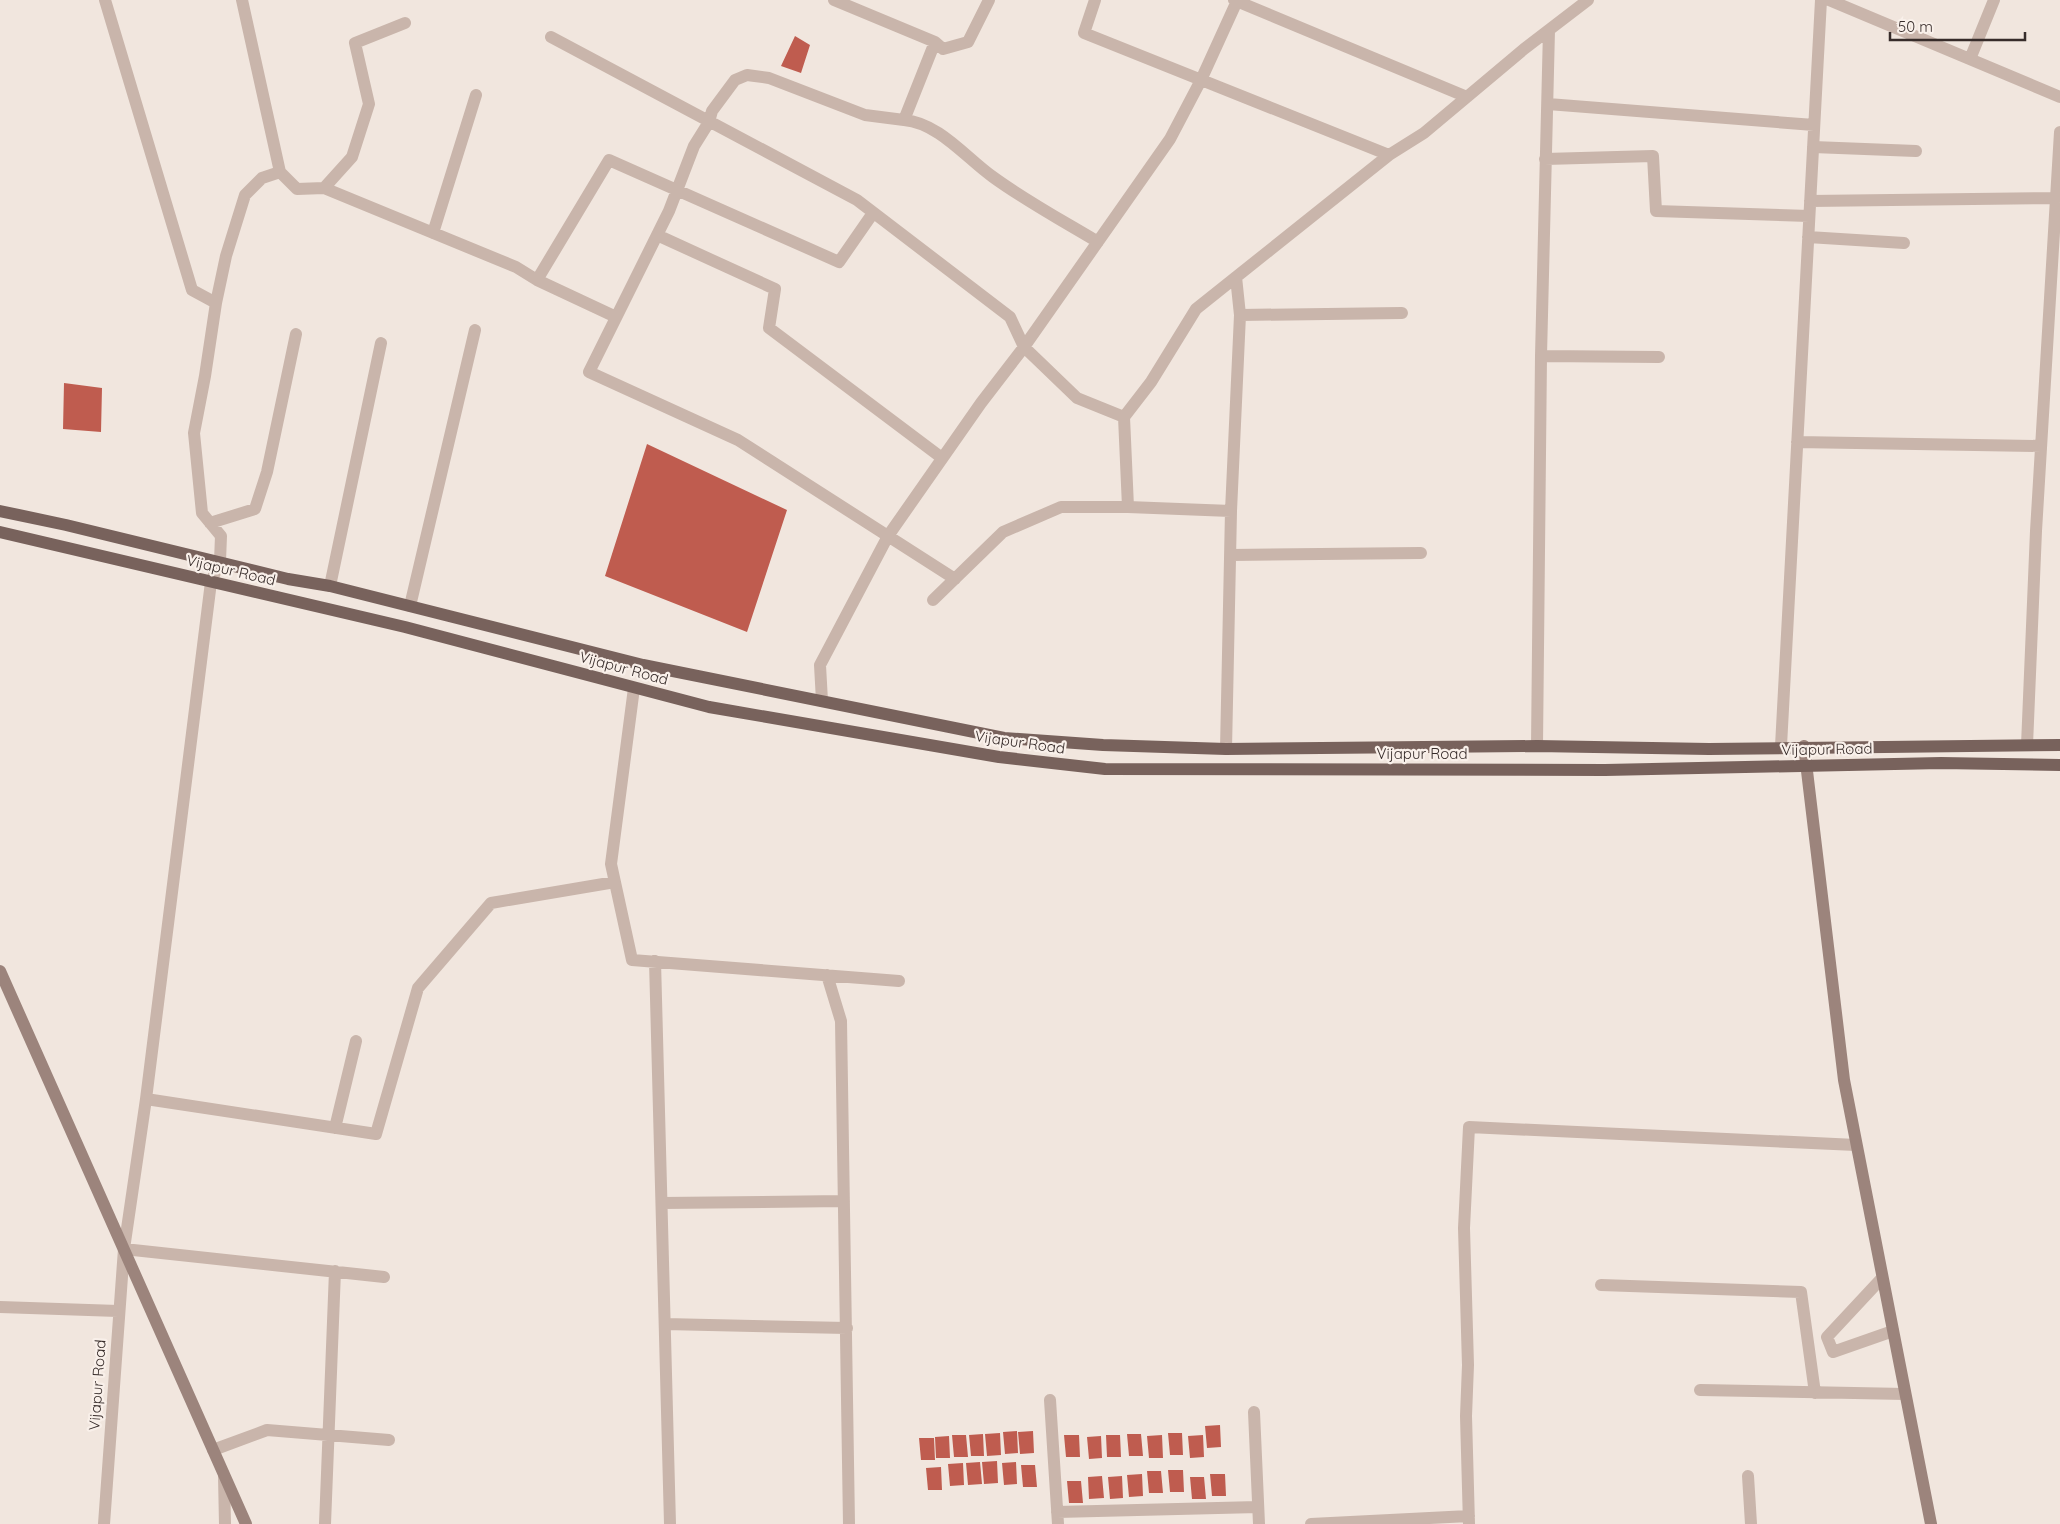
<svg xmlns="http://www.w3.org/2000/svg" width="2060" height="1524" viewBox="0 0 2060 1524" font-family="Quicksand,sans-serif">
<rect width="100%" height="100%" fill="#f1e6de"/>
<path fill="#bf5c4f" d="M795 36 810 45 801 73 781 66Z
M64 383 102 388 101 432 63 429Z
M647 444 787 510 747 632 605 576Z
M1220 1425 1221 1447 1207 1448 1205 1426Z
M1017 1431 1018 1453 1005 1454 1003 1432Z
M1033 1431 1034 1453 1020 1454 1018 1432Z
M1000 1433 1001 1455 987 1456 985 1434Z
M1168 1433H1182L1183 1455H1170Z
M983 1434 984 1456H971L969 1435Z
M1127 1434H1141L1143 1456H1129Z
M952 1435H966L968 1457H954Z
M1064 1435H1079L1080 1457H1066Z
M1106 1435H1120L1121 1457H1107Z
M1162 1435 1163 1458H1149L1147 1436Z
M1203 1435 1204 1457 1190 1458 1188 1436Z
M949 1436 950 1458H936L935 1437Z
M1101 1436 1102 1458 1089 1459 1087 1437Z
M919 1438H934L935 1460H921Z
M997 1461 998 1483 984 1484 982 1462Z
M980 1462 982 1484 968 1485 966 1463Z
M1016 1462 1017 1484 1004 1485 1002 1463Z
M963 1463 964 1485 950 1486 948 1464Z
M1021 1465H1035L1037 1487H1023Z
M941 1467 942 1490H928L926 1468Z
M1168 1470H1183L1184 1492H1170Z
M1147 1471H1161L1163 1493H1149Z
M1142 1474 1143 1496 1129 1497 1127 1475Z
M1210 1474H1225L1226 1496H1212Z
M1102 1476 1104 1498 1089 1499 1088 1477Z
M1122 1476 1123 1498 1110 1499 1108 1477Z
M1190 1477H1204L1206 1499H1192Z
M1067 1481H1081L1083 1503H1069Z"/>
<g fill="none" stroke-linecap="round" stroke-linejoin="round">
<path stroke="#c9b5ab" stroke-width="12" d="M242 0 280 172
M834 0 935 42 943 49 968 42 989 0
M1095 0 1084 33 1389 155
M1234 0 1467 97
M1829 0 2060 97
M551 37 857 200 1010 317 1024 347 1077 398 1124 417
M935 42 904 120 865 115 769 78 747 75 735 80 712 111 709 122 694 146 669 211 589 372 738 440 955 579
M1970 59 1994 0
M1548 104 1814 125
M904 120C939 123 966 158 993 177 1026 201 1063 221 1098 242
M1813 147 1916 151
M1545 159 1653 156 1656 211 1809 216
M324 188 516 267 537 280 609 160 839 262 873 213
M1810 201 2056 198
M433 233 476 95
M657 235 775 289 769 328 942 458
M1808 237 1904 243
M537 280 616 317
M216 303 226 256 245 195 262 178 280 172 297 189 324 188 352 157 369 104 355 43 405 23
M1240 315 1402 313
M1541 356 1659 357
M1797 442 2041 446
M1128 507 1231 511
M210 523 255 509 267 472 296 334
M1231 555 1421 553
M330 586 381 343
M933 600 1003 532 1061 507H1128L1124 417 1151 382 1196 309 1389 155 1424 133 1524 49 1588 0
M410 606 475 330
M634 688 611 864 632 960 899 981
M822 701 820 665 888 536 981 403 1024 347 1170 139 1201 80 1237 1
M2027 745 2036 531 2060 132
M1537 746 1541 356 1549 30
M1781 746 1821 0
M1226 749 1231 511 1240 315 1236 277
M655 961 670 1524
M827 975 841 1021 849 1524
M146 1099 376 1134 418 988 491 903 615 882
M335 1128 356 1041
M662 1203 844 1201
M124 1249 384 1277
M1882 1278 1827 1337 1833 1352 1893 1331
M1601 1285 1801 1292 1815 1393
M0 1307 118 1311
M665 1324 847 1328
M1700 1390 1905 1394
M1050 1400 1058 1524
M1254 1412 1259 1524
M213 1450 267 1430 389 1440
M224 1476 225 1524
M1748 1476 1751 1524
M1057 1512 1258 1507
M104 1524 124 1249 146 1099 211 582 220 561 221 536 202 513 194 433 205 376 216 303 192 290 105 0
M325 1524 335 1271
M1311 1524 1469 1516
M1469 1524 1466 1416 1468 1365 1464 1228 1469 1127 1856 1145"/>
<path stroke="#9c847c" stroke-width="12" d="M1804 746 1844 1080 1931 1524
M0 971 246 1524"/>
<path stroke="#78625c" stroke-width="12" d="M0 511 66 525 288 579 330 586 643 665 1004 738 1103 745 1226 749 1537 746 1709 749 2060 745
M0 532 405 627 709 707 999 757 1105 769 1605 770 1941 763 2060 765"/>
</g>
<g text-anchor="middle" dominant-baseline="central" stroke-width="4.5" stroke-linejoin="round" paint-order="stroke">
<g font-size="15" fill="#372c2a" stroke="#f9f0ea">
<text transform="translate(231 570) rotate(13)">Vijapur Road</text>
<text transform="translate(624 668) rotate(15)">Vijapur Road</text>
<text transform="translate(1020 742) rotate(8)">Vijapur Road</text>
<text transform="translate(1827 749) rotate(-1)">Vijapur Road</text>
<text x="1422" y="753">Vijapur Road</text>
<text transform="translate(97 1385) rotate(-86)">Vijapur Road</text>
</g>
</g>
<path d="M1890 32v8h135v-8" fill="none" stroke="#372c2a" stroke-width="2.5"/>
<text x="1898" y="32" font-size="15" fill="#372c2a" stroke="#f9f0ea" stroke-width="4" paint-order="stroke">50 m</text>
</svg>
